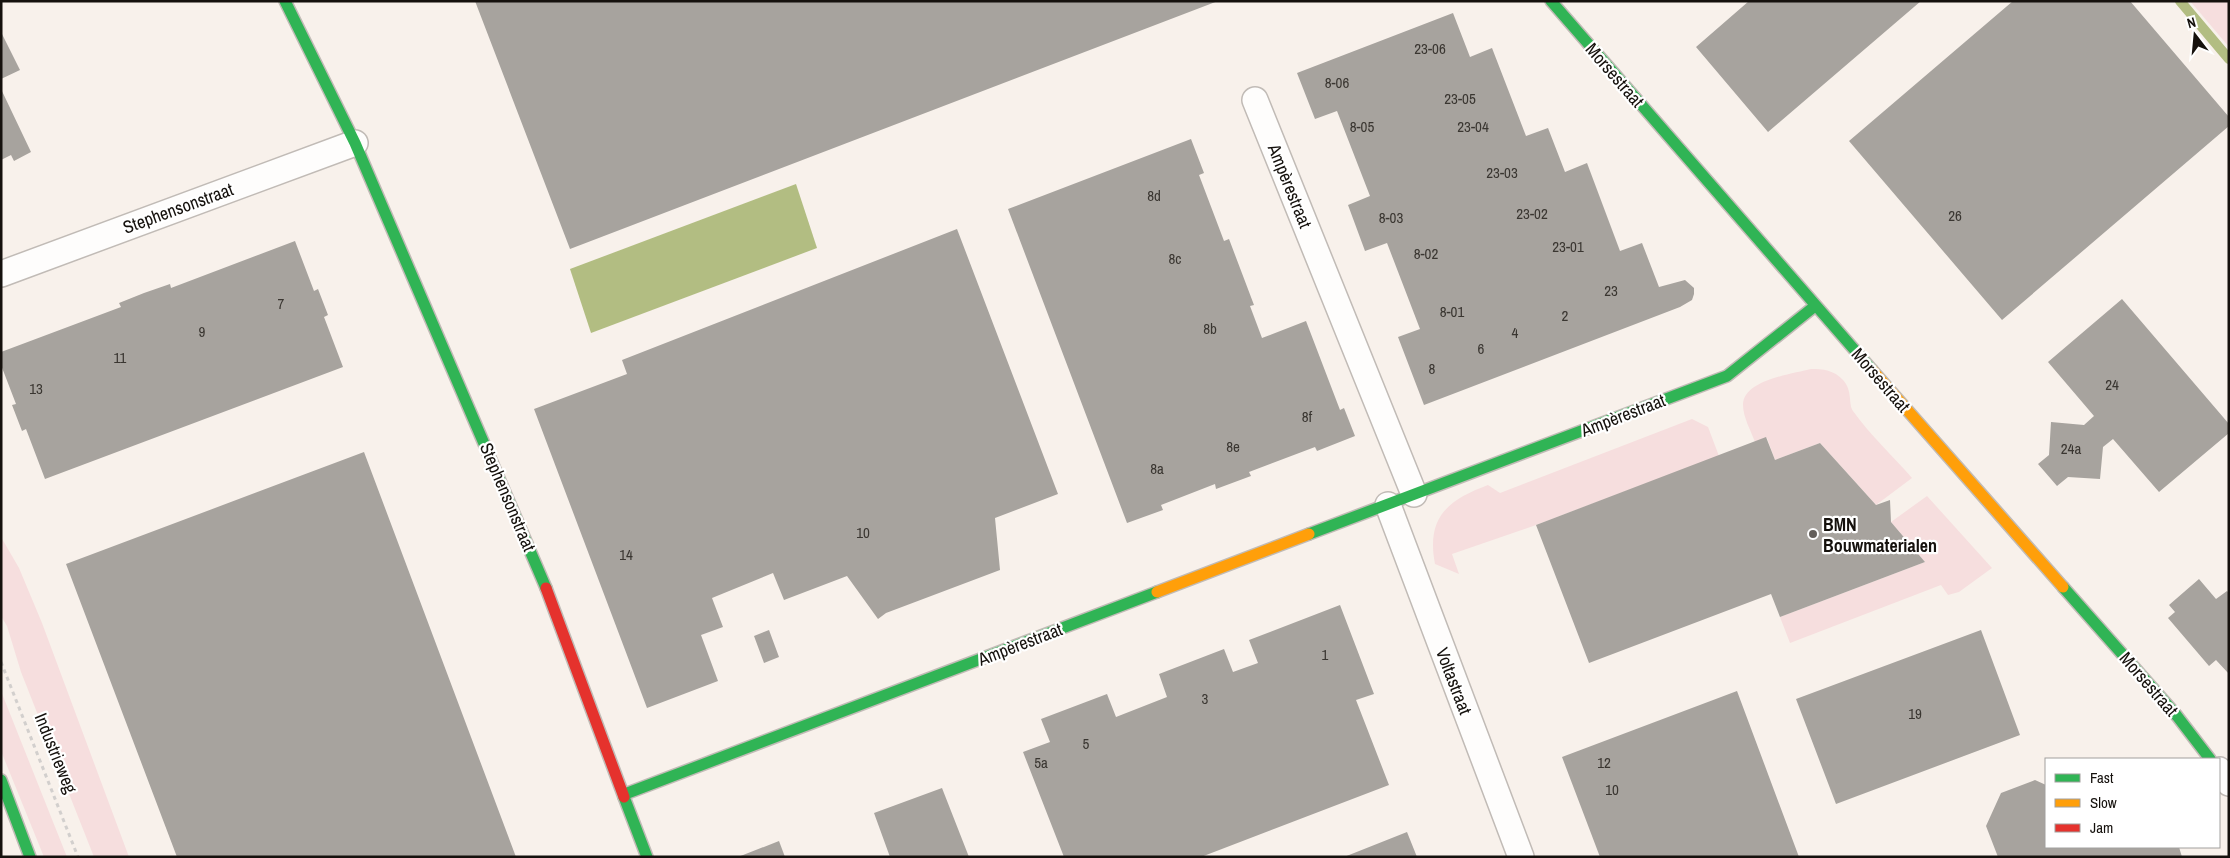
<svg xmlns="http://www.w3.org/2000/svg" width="2230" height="858" viewBox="0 0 2230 858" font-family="'Archivo Narrow',sans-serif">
<rect width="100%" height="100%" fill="#f8f1eb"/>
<path fill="#f6dede" d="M2190 1H2229V47Z
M1811 369C1823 369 1834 370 1843 380 1853 391 1848 404 1853 411 1869 434 1894 457 1912 478L1876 505 1820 443 1775 460 1767 438 1755 442C1751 431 1743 417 1743 405 1743 380 1792 374 1811 369Z
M1692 419 1708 427 1719 456 1536 525 1452 554 1459 574 1435 564C1426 517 1448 500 1488 485L1500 493Z
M1927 496 1992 568 1959 592 1948 595 1941 585 1790 643 1780 617 1925 562 1891 522Z
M1 537 19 568 42 623 129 857H94L21 672 7 626 1 616Z
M1 691 67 857H44L1 751Z"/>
<path fill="#b2bd82" d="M796 184 817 248 591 333 570 269Z"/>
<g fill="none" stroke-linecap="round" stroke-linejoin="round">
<path stroke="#b2bd82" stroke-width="10" d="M2180 1 2229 59"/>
</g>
<path fill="#a7a39e" d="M475 1H1218L570 249Z
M1749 1H1921L1768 132 1696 47Z
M2013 1H2130L2229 117V126L2002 320 1849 141Z
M1453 13 1470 57 1492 48 1526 136 1548 128 1565 172 1587 163 1620 251 1642 243 1659 287 1685 280 1694 288V294L1692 300 1680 307 1424 405 1398 337 1420 329 1387 243 1365 251 1348 205 1370 196 1337 111 1315 119 1297 73Z
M1 32 20 70 1 79Z
M1 89 31 152 14 161 11 155 1 160Z
M1191 139 1204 173 1199 175 1224 241 1229 239 1254 305 1250 306 1262 338 1306 321 1340 410 1344 408 1355 436 1317 451 1315 447 1249 472 1251 476 1216 489 1215 484 1161 505 1163 510 1127 523 1008 209Z
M957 229 1058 494 995 518 1000 570 886 613 878 619 847 576 784 600 773 573 712 598 723 627 701 635 718 681 647 708 534 409 627 374 622 360Z
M295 241 314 291 318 289 328 315 324 317 343 367 45 479 26 429 22 431 12 405 16 404 1 365V352L121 307 119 303 144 293 170 284 171 288Z
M2122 299 2229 424V433L2159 492 2113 439 2103 447 2100 479 2068 477 2057 486 2038 464 2049 455 2051 422 2084 425 2094 416 2048 362Z
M1766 437 1775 460 1820 443 1876 505 1890 500 1891 522 1925 562 1780 617 1771 594 1589 663 1536 525Z
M364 452 516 857H177L66 564Z
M2199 579 2216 599 2227 591 2229 593V674L2216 660 2209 666 2168 618 2175 612 2169 605Z
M1340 605 1374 694 1356 700 1389 785 1201 857H1064L1023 752 1050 742 1041 719 1107 694 1116 717 1167 697 1159 674 1224 649 1233 672 1258 663 1249 640Z
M769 630 779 657 764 663 754 636Z
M1981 630 2020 735 1836 804 1796 699Z
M1737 691 1799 857H1600L1562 757Z
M2035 780 2046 785V847H2179L2182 857H1998L1986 826 2001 793Z
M942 788 969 857H890L874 813Z
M1407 832 1417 857H1344Z
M779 841 785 857H738Z"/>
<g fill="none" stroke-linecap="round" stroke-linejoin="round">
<g stroke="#c1bbb6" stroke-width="28">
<path id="street" d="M1255 100 1414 494
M1 274 355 143
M1388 505 1521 857
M2219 770 2229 783"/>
</g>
<g stroke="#c1bbb6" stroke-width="14">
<path id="fast" d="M285 1 355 143 546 588
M1551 1 1872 370
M1309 534 1727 376 1815 306
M2063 587 2177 716 2210 759
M1 780 30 857
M625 794 1157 592
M624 797 647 857"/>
</g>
<g stroke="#c1bbb6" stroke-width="14">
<path id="slow" d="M1872 370 2063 587
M1157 592 1309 534"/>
</g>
<g stroke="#c1bbb6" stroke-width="14">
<path id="jam" d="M546 588 624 797"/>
</g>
<path stroke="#d2cfcd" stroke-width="3" stroke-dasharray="4 4" stroke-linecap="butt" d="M1 662 78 857"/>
<use href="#street" stroke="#fefdfc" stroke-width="25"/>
<use href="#fast" stroke="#30b455" stroke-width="11"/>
<use href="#slow" stroke="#ff9f0a" stroke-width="11"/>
<use href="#jam" stroke="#e5322d" stroke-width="11"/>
</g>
<circle fill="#645f5b" stroke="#fff" stroke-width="2" cx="1813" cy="534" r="5"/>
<g text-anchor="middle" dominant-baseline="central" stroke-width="4.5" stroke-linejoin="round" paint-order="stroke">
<g font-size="15" fill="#3a3631">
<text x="1430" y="48">23-06</text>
<text x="1337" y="82">8-06</text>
<text x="1460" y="98">23-05</text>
<text x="1362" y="126">8-05</text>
<text x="1473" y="126">23-04</text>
<text x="1502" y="172">23-03</text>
<text x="1154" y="195">8d</text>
<text x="1532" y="213">23-02</text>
<text x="1955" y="215">26</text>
<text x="1391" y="217">8-03</text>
<text x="1568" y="246">23-01</text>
<text x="1426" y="253">8-02</text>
<text x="1175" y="258">8c</text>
<text x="1611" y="290">23</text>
<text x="281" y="303">7</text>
<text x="1452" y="311">8-01</text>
<text x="1565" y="315">2</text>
<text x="1210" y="328">8b</text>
<text x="202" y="331">9</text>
<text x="1515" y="332">4</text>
<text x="1481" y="348">6</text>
<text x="120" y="357">11</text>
<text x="1432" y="368">8</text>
<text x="2112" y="384">24</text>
<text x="36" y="388">13</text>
<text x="1307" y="416">8f</text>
<text x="1233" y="446">8e</text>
<text x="2071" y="448">24a</text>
<text x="1157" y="468">8a</text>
<text x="863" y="532">10</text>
<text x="626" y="554">14</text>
<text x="1325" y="654">1</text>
<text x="1205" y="698">3</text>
<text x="1915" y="713">19</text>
<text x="1086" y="743">5</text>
<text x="1041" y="762">5a</text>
<text x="1604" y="762">12</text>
<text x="1612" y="789">10</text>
</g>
<g font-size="18" fill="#15110d" stroke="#fff">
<text transform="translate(1615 75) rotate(49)">Morsestraat</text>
<text transform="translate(1290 186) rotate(68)">Ampèrestraat</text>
<text transform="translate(178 208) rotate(-20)">Stephensonstraat</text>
<text transform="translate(1881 380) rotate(49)">Morsestraat</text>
<text transform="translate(1623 415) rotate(-21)">Ampèrestraat</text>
<text transform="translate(508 497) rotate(67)">Stephensonstraat</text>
<text transform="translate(1020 644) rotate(-21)">Ampèrestraat</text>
<text transform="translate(1454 681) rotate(69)">Voltastraat</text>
<text transform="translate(2149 684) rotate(49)">Morsestraat</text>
<text transform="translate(56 753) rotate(68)">Industrieweg</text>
</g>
<g font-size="18" font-weight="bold" fill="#15110d" stroke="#fff" text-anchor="start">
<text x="1823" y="524">BMN<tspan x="1823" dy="21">Bouwmaterialen</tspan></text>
</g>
</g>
<rect width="2230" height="858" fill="none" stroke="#15110d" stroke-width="5"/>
<rect x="2045" y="758" width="175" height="90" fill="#ffffff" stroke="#a1a09e"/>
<rect x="2055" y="774" width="25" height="8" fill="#30b455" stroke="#a1a09e"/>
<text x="2090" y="783" font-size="15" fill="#15110d">Fast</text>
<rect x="2055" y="799" width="25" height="8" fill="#ff9f0a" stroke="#a1a09e"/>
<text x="2090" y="808" font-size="15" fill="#15110d">Slow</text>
<rect x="2055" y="824" width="25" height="8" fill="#e5322d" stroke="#a1a09e"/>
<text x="2090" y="833" font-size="15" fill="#15110d">Jam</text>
<g transform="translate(2195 35) rotate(344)" stroke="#ffffff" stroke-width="4" paint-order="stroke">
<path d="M0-4L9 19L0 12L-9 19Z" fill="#15110d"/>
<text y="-8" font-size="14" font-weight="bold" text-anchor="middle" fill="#15110d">N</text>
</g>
</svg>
